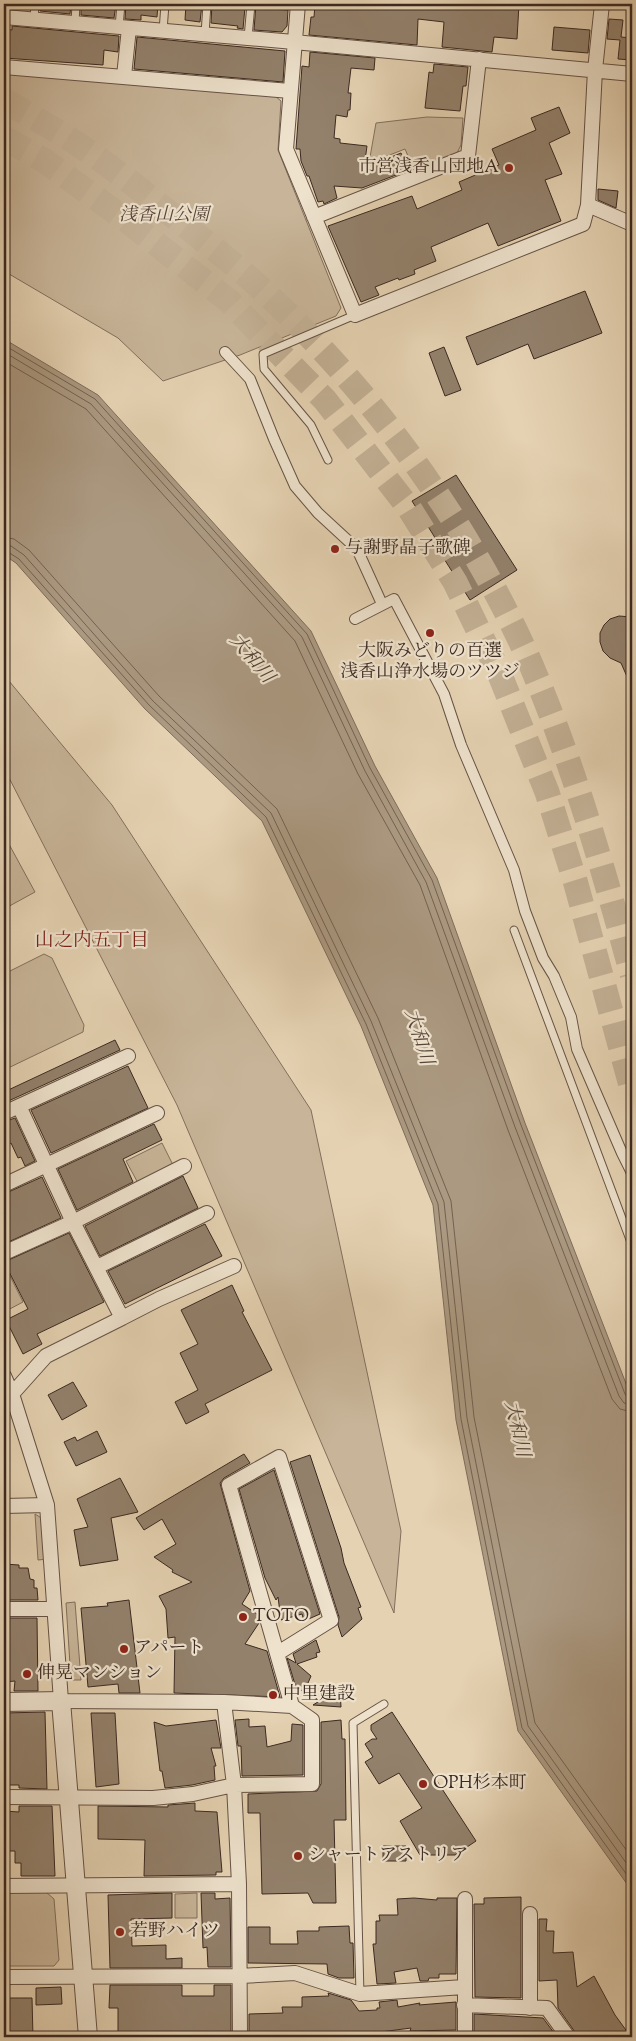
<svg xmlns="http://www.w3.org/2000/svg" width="636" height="2041" viewBox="0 0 636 2041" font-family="'Sorts Mill Goudy','Noto Serif JP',serif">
<rect width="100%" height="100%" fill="#e5d2b2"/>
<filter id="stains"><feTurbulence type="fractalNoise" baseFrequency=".004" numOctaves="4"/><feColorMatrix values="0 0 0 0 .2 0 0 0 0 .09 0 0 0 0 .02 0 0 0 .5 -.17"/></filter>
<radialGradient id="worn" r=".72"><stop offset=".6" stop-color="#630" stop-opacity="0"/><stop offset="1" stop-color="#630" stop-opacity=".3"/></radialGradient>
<path fill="#c8b599" stroke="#826f5d" d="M4 73 275 96 281 101 278 150 341 308 336 316 240 355 163 381 118 338 4 271Z
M427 117 463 118 461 145 457 153 414 170 405 149 369 163 376 123Z
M4 675 112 805 311 1110 401 1531 394 1613 177 1105 4 768Z
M4 835 35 892 4 909Z
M44 954 52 958 84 1025 83 1032 4 1070V974Z
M162 1143 173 1165 138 1183 126 1161Z
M4 1264 23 1302 4 1312Z
M35 1514 43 1519 48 1559 38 1560Z
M75 1602 81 1680H71L66 1603Z
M4 1892H46L54 1899 59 1960 54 1966H4Z
M197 1893V1918H175V1894Z"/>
<path fill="#ab9981" stroke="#7e6c5b" d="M4 339 98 395 311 631 375 766 437 878 525 1123 632 1399V1891L518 1731 456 1420 433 1205 361 1026 262 821 145 709 16 563 4 555Z"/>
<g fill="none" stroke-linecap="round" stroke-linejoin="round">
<path stroke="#736151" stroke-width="1" d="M4 345 95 399 307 634 370 768 432 880 521 1125 625 1394 628 1398H632
M4 352 91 404 302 637 365 771 426 882 515 1127 619 1396 624 1403 632 1404
M4 361 86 409 295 641 358 774 420 885 508 1130 612 1399 620 1409 632 1412
M4 537 14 539 29 550 159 696 277 809 378 1018 451 1201 474 1417 535 1723 632 1858
M4 545 11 546 24 555 153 701 271 813 371 1021 444 1202 467 1418 528 1726 632 1871
M4 551 8 552 19 559 149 705 266 817 366 1024 438 1204 461 1419 522 1728 632 1882"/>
</g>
<path fill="#93816c" stroke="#3b2921" d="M40 4H71L70 14 40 11Z
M81 4H116L114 18 81 15Z
M126 4H158L157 17 141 15V20L125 19Z
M186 4H202L200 22 185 20Z
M212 4 245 7 243 29 237 28 238 26 211 23Z
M256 4H269L268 9 288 10 287 26 282 32 254 30Z
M315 4H519L517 39 494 37 492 52 442 47 444 22 418 19 417 45 309 35 311 17H314Z
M609 19 623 20 621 37 632 38V60L618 59 620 40 607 39Z
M12 26 119 36 118 52 104 50 103 65 4 58V29L12 30Z
M554 27 590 30 588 53 552 50Z
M137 37 285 51 283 82 134 69Z
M310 52 375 58 374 70 351 68 348 93H351L350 110H348L347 117 336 115 334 138 340 139V143L367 146 364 168 401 153 409 170 362 188 334 186 337 198 324 204 323 201 318 202 309 176H307L301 161 300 149H296L302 66 309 67Z
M434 64 468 67 466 86H463L460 111 425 108 429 72 433 73Z
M559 107 570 133 549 143 562 174 545 180 561 221 498 246 488 223 431 247 436 261 414 270 415 274 399 280 398 278 375 287 379 295 361 302 328 226 412 196 417 209 462 190 459 182 499 165 492 149 536 130 531 118Z
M598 189 618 191 616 208 598 200Z
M585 291 602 333 534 359 528 344 477 365 466 337Z
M444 347 461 390 445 396 429 353Z
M456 475 517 570 470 600 441 554 444 552 412 501Z
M619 616 632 617V688L621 663 610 658 603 651 600 642V633L604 625 610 619Z
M115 1040 120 1050 4 1103V1092Z
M128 1066 148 1108 51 1153 31 1110Z
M15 1118 35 1161 25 1166 21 1157 18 1158 11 1143 4 1147V1122Z
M154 1124 162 1140 123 1159 133 1182 77 1210 58 1169Z
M183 1176 198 1208 100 1256 85 1226Z
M42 1177 61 1218 4 1244V1194Z
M205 1224 222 1256 125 1304 108 1271Z
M69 1233 104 1302 37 1334 42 1344 23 1354 6 1320 28 1309 4 1262Z
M232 1285 244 1311 242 1312 272 1370 205 1404 209 1412 186 1424 175 1402 198 1390 180 1353 198 1344 181 1310Z
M73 1382 87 1406 62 1420 48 1395Z
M97 1431 107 1452 76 1466 64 1442 75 1437 77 1441Z
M244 1454 250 1463 224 1478 220 1483 221 1487 250 1591 242 1604 257 1614 259 1623 245 1644 267 1651 280 1697 174 1693 175 1637 168 1638 166 1609 159 1596 192 1582 172 1572 173 1570 154 1557 176 1544 162 1519 144 1530 136 1518Z
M310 1455 341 1548 344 1563 361 1607 358 1608 362 1619 342 1637 338 1625 339 1617 290 1462Z
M274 1470 320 1614 304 1621 302 1614 281 1620 278 1597 276 1600 265 1578 239 1489Z
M120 1478 138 1512 111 1518 118 1560 80 1566 74 1530 88 1527 77 1499Z
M4 1564 19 1565V1568H28L30 1579 34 1580V1588H37L38 1600H4Z
M129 1600 140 1693H119L118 1684 88 1687 81 1608 108 1606 107 1603Z
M4 1618H37L38 1691H14L15 1681 4 1682Z
M316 1640 320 1652 316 1653 317 1657 297 1664 311 1676 305 1690 297 1691 287 1658 296 1663 293 1654Z
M340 1691 341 1707 313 1705 331 1694Z
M45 1712 47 1789 19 1788V1785H4V1713Z
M392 1712 476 1841 455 1855H420L400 1821 422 1808 399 1773 379 1784 365 1762 373 1757 365 1744 372 1739H377L371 1730V1725Z
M91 1713H115L119 1784 96 1787Z
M249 1719V1727L265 1726 267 1747 291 1741 292 1724 303 1725V1775L242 1776 241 1746H238L235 1720Z
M216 1720 221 1748H211L216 1766H214L215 1780 192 1785 165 1788 162 1771H160L154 1722 166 1726Z
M341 1720 342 1739H345L346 1820H334L336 1903H313L308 1893 262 1894 260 1813H248V1794L317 1791 321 1784V1722Z
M195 1803V1811L217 1812 222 1872H216V1875L144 1876 145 1840 98 1839V1806L168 1807V1805Z
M19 1806H52L55 1876H21V1863H15V1851H4V1811L19 1812Z
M383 1846H406V1861H383Z
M172 1893V1918L131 1919 132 1946 166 1945V1959L182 1958V1968H110L108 1895Z
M201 1893H215V1899L230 1898 231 1967H208L207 1947 203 1948Z
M521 1897V1998L475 1997 474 1904H484V1898Z
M414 1898 437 1900V1898H457L456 1974H439V1978H429L428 1981H420L417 1968 394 1972 396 1983 377 1984 373 1944H376V1921H380L379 1915H398L397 1899Z
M539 1919H547L546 1931H554L553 1953 573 1952 577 1987 594 1976 615 2015 631 2037H577L575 2032 558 2008 557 1980 539 1981Z
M349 1926 350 1943H353L354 1978H339L328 1974 327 1964 248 1963V1927H270V1944H298L297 1931H319V1927Z
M110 1985H182V1996H214V1985H231V2037H118V2008H109Z
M61 1987 62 2004 36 2005V1988Z
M328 1993 351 2000 359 2011 377 2010V2008H380L379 2002 397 2000 398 2007 420 2003 419 2005 456 2002V2030L410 2031 411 2028 358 2035V2037H249V2014L283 2013 282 2007H302V1997L329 1996Z
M4 1998H32L33 2037H9V2018H4Z
M474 2014 543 2018 557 2037 474 2036Z"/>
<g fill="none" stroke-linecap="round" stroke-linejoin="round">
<path stroke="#c3b095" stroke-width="25" stroke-dasharray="25 12" stroke-linecap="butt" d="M4 100C26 113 49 126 71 140 112 166 149 197 187 227 210 246 234 264 256 284 367 385 463 515 525 651 571 755 602 865 632 974
M4 138 45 161 126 220 229 301 325 400 409 508 455 582 500 675 547 792 576 884 632 1089"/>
<g stroke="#665345" stroke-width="9">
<path id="service" d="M34 20 35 4
M75 23 76 4
M119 27 121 4
M163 31 165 4
M205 34 207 4
M248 38 251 4
M328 460 311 425 264 369 263 354 355 315
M514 930 632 1245
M360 1994 353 1723 384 1704"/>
</g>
<g stroke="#665345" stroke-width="12">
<path id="pedestrian" d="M225 352 250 379 274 439 295 486 318 513 357 549 382 604
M355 619 394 599 444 694 461 745 514 870 525 911 543 958 554 976 571 1017 577 1049 622 1153 632 1173"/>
</g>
<g stroke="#665345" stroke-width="16">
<path id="minor" d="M298 4 286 149 355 315 583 224 588 205 632 224
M4 17 294 42 632 74
M4 67 290 91
M124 76 129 28
M588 205 595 70 602 4
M314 217 468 156 479 59
M4 1113 128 1056
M4 1185 157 1113
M4 1253 73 1222 184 1166
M97 1267 207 1213
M122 1318 159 1299 234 1266
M4 1376 12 1394 47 1505 61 1701 224 1702 234 1785 239 1884 240 2037
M12 1394 46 1356 122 1318 73 1222 19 1106
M4 1506 47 1505
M4 1609H54
M224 1702 292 1706 229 1485 279 1457 331 1620 278 1653
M4 1797 153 1798 193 1794 234 1785 312 1784V1720L292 1706
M4 1886 239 1884
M465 1899V2037
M530 1914V2008
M4 1977 240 1976 295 1973 360 1994 464 1987
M464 2005 547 2008 568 2037"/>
</g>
<g stroke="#665345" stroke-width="20">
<path id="tertiary" d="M4 1702 61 1701 88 2037"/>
</g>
<use href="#service" stroke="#eee2cd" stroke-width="7"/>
<use href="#pedestrian" stroke="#eee2cd" stroke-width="10"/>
<use href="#minor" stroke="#eee2cd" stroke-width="14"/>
<use href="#tertiary" stroke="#eee2cd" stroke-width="18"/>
</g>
<g fill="#8f2418" stroke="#eee2cd" stroke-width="2">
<circle cx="509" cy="168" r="5"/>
<circle cx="335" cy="549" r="5"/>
<circle cx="430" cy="633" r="5"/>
<circle cx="243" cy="1617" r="5"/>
<circle cx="124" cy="1649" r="5"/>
<circle cx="27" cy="1674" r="5"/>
<circle cx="273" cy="1695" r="5"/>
<circle cx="423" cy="1784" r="5"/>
<circle cx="298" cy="1856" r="5"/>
<circle cx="120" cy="1932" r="5"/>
</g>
<g text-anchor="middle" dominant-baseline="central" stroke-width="4.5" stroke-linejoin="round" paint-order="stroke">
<g font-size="18" fill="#3b2921" stroke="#eee2cd" text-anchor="start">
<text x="499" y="168" text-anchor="end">市営浅香山団地A</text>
<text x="345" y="549">与謝野晶子歌碑</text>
<text x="430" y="652" text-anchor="middle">大阪みどりの百選<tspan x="430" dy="21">浅香山浄水場のツツジ</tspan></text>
<text x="253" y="1617">TOTO</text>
<text x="134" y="1649">アパート</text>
<text x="37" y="1674">伸晃マンション</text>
<text x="283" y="1695">中里建設</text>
<text x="433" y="1784">OPH杉本町</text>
<text x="308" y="1856">シャートアストリア</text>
<text x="130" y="1932">若野ハイツ</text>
</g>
<g font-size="18" font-style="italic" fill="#574539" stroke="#eee2cd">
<text x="164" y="216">浅香山公園</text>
</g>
<g font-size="19" font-style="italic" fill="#574539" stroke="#eee2cd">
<text transform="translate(251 659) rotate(50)">大和川</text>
<text transform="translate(418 1037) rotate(73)">大和川</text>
<text transform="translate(516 1429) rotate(77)">大和川</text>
</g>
<g font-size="19" fill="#7a1f14" stroke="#eee2cd">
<text x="92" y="941">山之内五丁目</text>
</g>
</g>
<rect width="636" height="2041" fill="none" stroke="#e5d2b2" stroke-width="20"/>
<rect x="5" y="5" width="626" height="2031" fill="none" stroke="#3b2921" stroke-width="2.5"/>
<rect x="10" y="10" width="616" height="2021" fill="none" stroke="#3b2921"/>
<rect width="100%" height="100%" filter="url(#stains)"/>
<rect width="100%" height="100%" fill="url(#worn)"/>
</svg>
